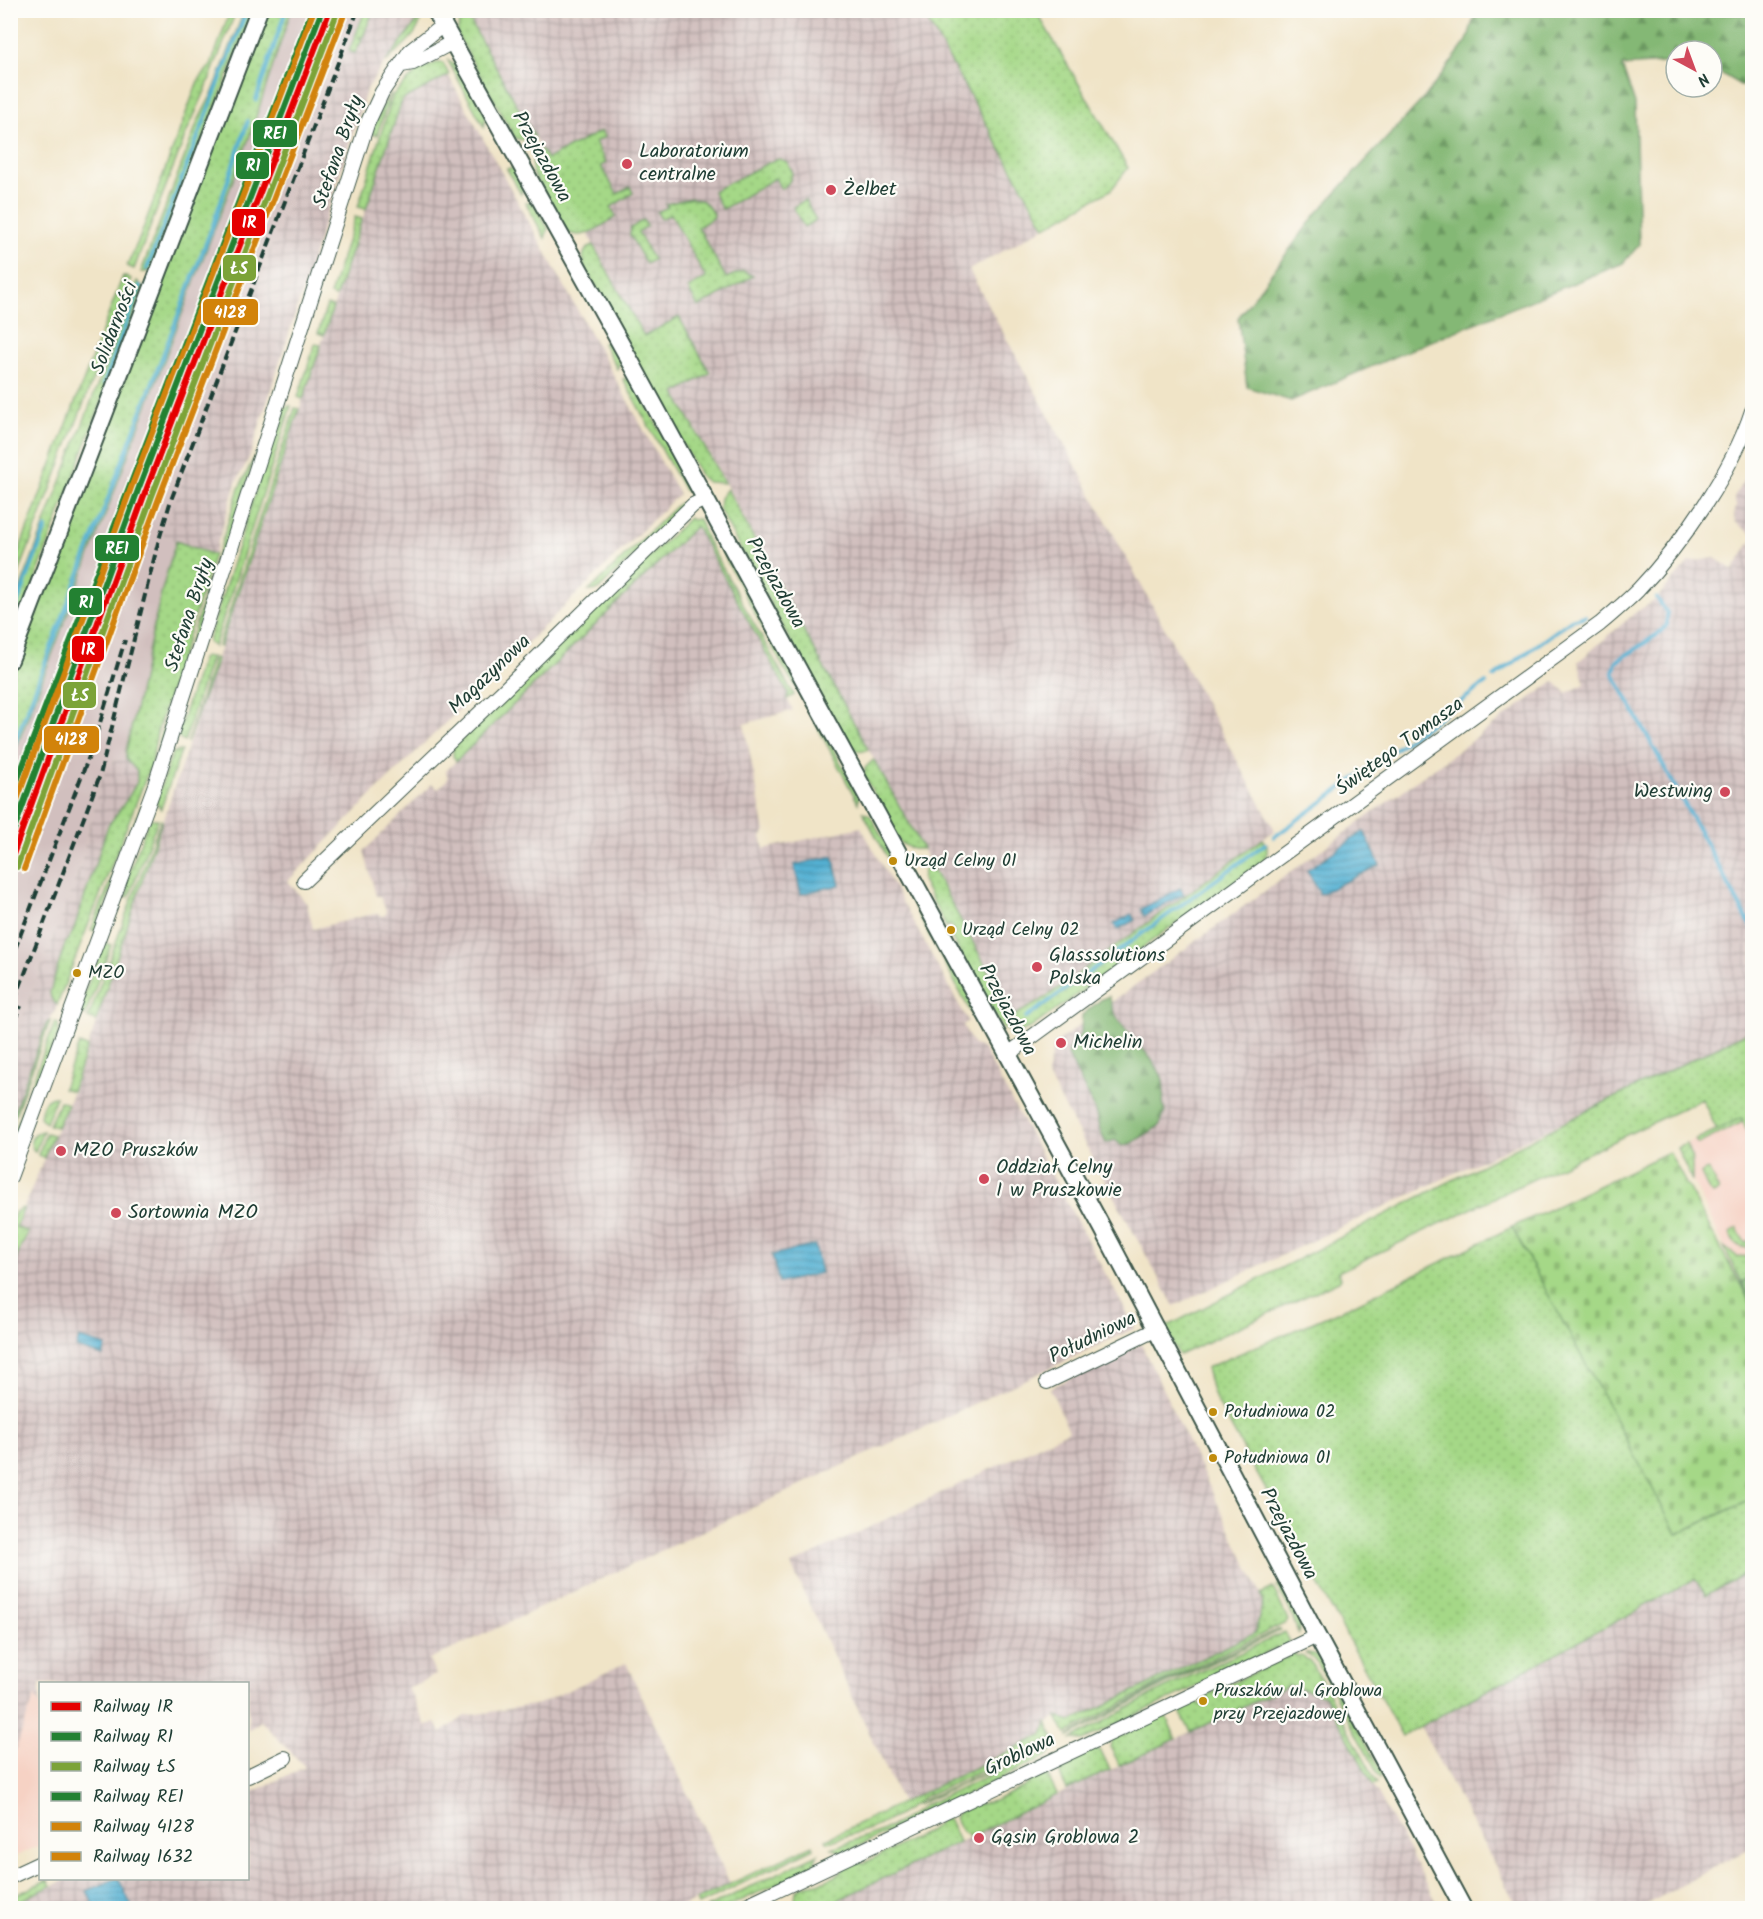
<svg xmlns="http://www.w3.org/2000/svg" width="1763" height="1919" viewBox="0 0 1763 1919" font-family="Kalam,sans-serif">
<defs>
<pattern id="industrial-grid" width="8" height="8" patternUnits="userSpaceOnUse" patternTransform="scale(1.5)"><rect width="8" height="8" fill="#d1bfbe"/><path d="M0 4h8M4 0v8" fill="none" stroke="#a99c9b"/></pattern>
<pattern id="grass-dots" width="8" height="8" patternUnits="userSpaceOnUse" patternTransform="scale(1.5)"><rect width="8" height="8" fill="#a5d887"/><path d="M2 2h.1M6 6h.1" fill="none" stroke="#8eba75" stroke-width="1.8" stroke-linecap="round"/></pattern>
<pattern id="forest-firs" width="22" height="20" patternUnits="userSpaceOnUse" patternTransform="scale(1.5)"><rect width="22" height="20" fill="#84b874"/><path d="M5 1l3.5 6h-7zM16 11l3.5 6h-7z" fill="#6b9760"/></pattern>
<pattern id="cemetery-stones" width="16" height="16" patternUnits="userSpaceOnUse" patternTransform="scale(1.5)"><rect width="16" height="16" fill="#a5d887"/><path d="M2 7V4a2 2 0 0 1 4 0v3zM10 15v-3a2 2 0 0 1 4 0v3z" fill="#8eba75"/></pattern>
<pattern id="garden-furrows" width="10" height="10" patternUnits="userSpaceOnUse" patternTransform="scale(1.5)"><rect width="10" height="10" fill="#a5d887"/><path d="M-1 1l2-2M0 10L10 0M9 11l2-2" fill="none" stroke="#8eba75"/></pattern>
<pattern id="water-rules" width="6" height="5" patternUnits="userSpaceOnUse" patternTransform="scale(1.5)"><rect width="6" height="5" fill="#55b1d3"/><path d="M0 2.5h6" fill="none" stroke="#4691ac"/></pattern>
</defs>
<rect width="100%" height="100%" fill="#fdfcf7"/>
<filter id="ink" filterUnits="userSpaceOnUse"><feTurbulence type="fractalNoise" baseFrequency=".0167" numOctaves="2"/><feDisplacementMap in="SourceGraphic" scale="12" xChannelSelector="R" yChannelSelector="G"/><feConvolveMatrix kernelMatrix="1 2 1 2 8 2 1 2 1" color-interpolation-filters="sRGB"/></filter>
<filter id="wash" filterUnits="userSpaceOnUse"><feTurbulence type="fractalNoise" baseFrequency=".008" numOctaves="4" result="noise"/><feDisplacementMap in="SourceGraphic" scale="24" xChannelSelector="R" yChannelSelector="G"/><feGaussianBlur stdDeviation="1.35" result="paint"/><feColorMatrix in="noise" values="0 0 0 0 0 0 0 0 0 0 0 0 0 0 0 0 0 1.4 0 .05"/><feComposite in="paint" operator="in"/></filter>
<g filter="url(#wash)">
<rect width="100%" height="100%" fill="#f0e4c7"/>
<path fill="#f6d2c4" d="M1752 1112V1276L1741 1282 1677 1148Z
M35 1694 40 1706V1845L11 1859V1762Z"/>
<path fill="url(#industrial-grid)" d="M373 11H413L418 19 382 66 366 91 250 456 236 483 214 555 162 536 189 460 346 50 355 53Z
M467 11H922L1045 227 969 270 1275 830 1039 1002 1012 1016 716 466 469 19Z
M448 75 679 494 382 785 288 881 307 904 313 929 364 916 377 914 383 916 387 913 380 896H376L364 851 432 784 438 789 448 779 446 771 453 764 696 526 788 693 787 699 793 710 744 724 765 832 761 837 764 849 861 827 968 1021 963 1025 968 1035 973 1044 984 1050 1135 1328 429 1660 436 1675 408 1688 426 1726 436 1722 441 1733 465 1716 539 1704 626 1663 730 1884 679 1908H11V1905L67 1879 248 1878V1794L305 1767 261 1721 248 1730V1684H40V1706L35 1695 11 1762 10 1269 28 1232 16 1227 64 1110H66L91 1038 402 100Z
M1752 446V534L1735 522 1734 516 1736 506 1734 497 1744 479Z
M1752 540V1030L1599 1105 1174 1306 1047 1075 1054 1044 1554 681 1567 693 1585 684 1578 662 1636 612 1654 601 1689 562 1715 558 1733 570Z
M149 741 152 762 55 1011 47 1023 11 1120V1046L79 869 100 782 107 767 126 751Z
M1141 1344 1261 1594 1263 1602 1255 1633 1072 1721 1057 1717 1047 1723 1043 1735 902 1803 791 1565 1069 1431 1050 1388Z
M1752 1570V1847L1640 1908H1518L1420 1726 1695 1579 1706 1595Z
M1289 1685 1325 1696 1440 1908H821Z"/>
<path fill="#d1bfbe" d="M291 11H365L349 51 346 50 189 460 163 536 214 555 155 743 149 741 126 751 107 767 100 782 79 869 11 1046V762L249 138Z"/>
<path fill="url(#grass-dots)" stroke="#628a5e" stroke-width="1.5" d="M230 11H236L205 91 186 134 134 269 127 266 140 237 198 81 211 65Z
M244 11H253L154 268 148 272H141L198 121 213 92Z
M268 11H291L249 138 11 762V679L254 40Z
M365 11H373L363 37H359L362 40 355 53 349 51Z
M413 11H421C423 34 400 47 386 62L418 20Z
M922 11H1036L1128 168 1111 190 1045 227Z
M470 16 469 19 534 136C527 140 522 141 515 138L457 34 459 23Z
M447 59 462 71 486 116 484 127Z
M436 63H443L449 75 402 100 366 209 358 207 393 95 419 70Z
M601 131 605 137 595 142 606 163 601 166 617 194 630 187 633 193 611 207 616 217C601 225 584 242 567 232L533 174C531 164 532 156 541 149L547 159Z
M780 159 787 162 792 171C792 180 788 184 781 189L775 178 723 209 721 208 713 191 774 160Z
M511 168 514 169 524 183 521 194 507 169Z
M691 198 703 201 714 214 713 218 698 227 726 278 743 271 753 276 698 307 688 288 706 278 671 214 661 219 657 212 668 207 666 204Z
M805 200 816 220 804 227 793 207Z
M530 202 534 204 548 228 545 238 526 203Z
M355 217 362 219 336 297 330 295Z
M643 220 647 226 638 232 653 260 646 264 630 235 631 228Z
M593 245 644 336 679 317 710 373 675 393 724 483 708 482 701 477 584 266C582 256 583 250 593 245Z
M123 276 131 279 11 594V572Z
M137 281 144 288 11 645V613Z
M327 305 333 307 324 335 318 333Z
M607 341 612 342C617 351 624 360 617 369L603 343Z
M315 344 321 345 303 399 298 397Z
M625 378 636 386 690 486V493L684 490 623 379Z
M289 406H291L214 647 208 641 282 408Z
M295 408 299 409 220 647 218 646Z
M256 454 158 756 161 733 239 488Z
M727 489 868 749C860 755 852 749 846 744L719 509 720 498Z
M679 503 684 507 598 590 589 591Z
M689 518 691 520 699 519 707 540 794 695 787 699 788 693 696 526 456 761 453 756V747Z
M705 520H708L799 684 798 690 785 670Z
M176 541 214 555 157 732 152 762 57 1005 51 998 50 992 65 944 73 932 108 826 128 798 137 782V771L126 759V751L162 590Z
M205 657H211L184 742 179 738 178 732 202 659Z
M214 658 217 659 187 743Z
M806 705 811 707 859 797 858 803Z
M178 751H181L161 809 156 802 172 753Z
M874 760 923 849H913L900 843 864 775 865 768 872 761Z
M141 805 96 931 91 930Z
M863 812 870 815 976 1007 975 1020Z
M151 819H158L129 897 126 896 128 889 124 887 148 822Z
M161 820 162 821 96 1021 88 1018Z
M1263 839 1265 843 1026 1017 1027 1019 1267 844V853L1264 860 1032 1027 1016 1033 1002 1028 950 935 954 932 950 925 946 927 922 880 923 873 929 862 1013 1016 1039 1002Z
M103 942 111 945 85 1016 80 1012V1006Z
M50 1021 11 1126V1120L47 1023Z
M55 1022 58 1023 59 1031 11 1163V1139Z
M1752 1030V1141L1741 1118 1717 1130 1702 1099 1338 1272 1341 1278 1339 1281 1179 1355 1164 1328 1599 1105Z
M79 1044 87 1047 72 1091 63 1088Z
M60 1101 68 1104 57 1127 49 1125Z
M46 1133 53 1135 44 1158 38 1155Z
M1708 1169 1719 1191 1713 1194 1709 1191 1701 1174Z
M23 1208H24L16 1227 28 1232 11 1269V1224L15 1212Z
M1512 1227 1678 1534 1752 1499V1570L1706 1595 1695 1579 1402 1736 1212 1392 1206 1368 1351 1306Z
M1737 1228 1745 1243 1750 1240 1752 1245 1751 1248C1740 1248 1732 1243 1730 1233Z
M1724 1247 1737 1256 1752 1257V1276L1741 1282Z
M1280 1584 1282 1585C1291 1599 1305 1616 1298 1633L1291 1612 1277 1586Z
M1273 1588 1288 1620 1284 1624 1160 1683 1066 1734 1057 1717 1072 1721 1255 1633 1263 1602 1261 1594Z
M1278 1630H1281L1164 1685 1068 1737V1736L1164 1683Z
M1285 1632 1290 1642 1083 1740 1072 1739 1163 1689Z
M1295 1653 1296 1656 1302 1655 1313 1665 1377 1783 1373 1785 1325 1696 1289 1685 1191 1732 1178 1708 1197 1700 1200 1705 1209 1701 1207 1695Z
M1306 1653 1315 1654 1322 1660 1382 1773 1380 1778 1317 1662Z
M1165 1714 1176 1739 1120 1765 1110 1747 1112 1740Z
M1047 1722 1054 1739 927 1795 899 1815 875 1827 828 1842 826 1839 1043 1735Z
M1055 1741V1742L916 1805 926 1799Z
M1055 1746 1048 1756 848 1851H838L832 1848 881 1831 903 1820 923 1806Z
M1093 1749 1101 1751 1110 1770 1067 1790C1062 1780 1056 1772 1064 1762Z
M1039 1774H1046L1048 1776 1057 1795 969 1837 962 1831 954 1818 957 1813 972 1806 994 1801 1024 1787Z
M943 1819 949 1820 959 1842 821 1908H800L795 1900 796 1891C802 1885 809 1885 818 1883 830 1880 842 1873 850 1863H864L927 1832Z
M813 1845 814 1848 698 1905 696 1900Z
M818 1854 813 1866 796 1875 725 1908H706Z
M48 1879 51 1886 11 1905V1899L15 1896Z"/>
<path fill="url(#forest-firs)" stroke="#527a54" stroke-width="1.5" d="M1476 11H1596L1752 14V78L1742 86 1712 68V51H1676V62L1622 66 1635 104 1639 245 1623 263 1424 344 1291 401 1247 387 1238 318 1317 213 1425 97 1467 41Z
M1109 996C1111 1002 1112 1009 1115 1014 1128 1037 1151 1053 1162 1077 1167 1090 1160 1101 1165 1113L1159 1126 1132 1143 1122 1146 1115 1140 1106 1143 1101 1133 1094 1108 1068 1055 1070 1046 1081 1034 1082 1015 1102 999Z
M1752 1276V1306L1741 1282Z"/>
<path fill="url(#cemetery-stones)" stroke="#628a5e" stroke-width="1.5" d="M1669 1152 1752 1306V1499L1677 1534 1512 1227Z"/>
<path fill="url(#garden-furrows)" stroke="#628a5e" stroke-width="1.5" d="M391 93 377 135 371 134 380 110Z
M56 1097 46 1123 40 1117C41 1107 45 1097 56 1097Z
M1741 1118 1743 1122 1698 1144 1695 1140Z
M43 1131 35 1152C28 1143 30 1133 43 1131Z
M1686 1144 1692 1159V1181L1677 1148Z"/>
<path fill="url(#water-rules)" stroke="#3a7784" stroke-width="1.5" d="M1364 831 1380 865 1320 894 1307 870Z
M833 856 840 885 801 894 794 865Z
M1180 888 1184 894 1144 916 1141 909Z
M1131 914 1135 920 1117 930 1114 924Z
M815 1245 821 1273 779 1283 772 1255Z
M79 1338 106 1346 103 1356 76 1348Z
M115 1879H119L132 1907 95 1908 87 1891Z"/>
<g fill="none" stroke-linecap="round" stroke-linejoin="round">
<path stroke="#55b1d3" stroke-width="4" d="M256 100 286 10
M147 269 247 10
M104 384 140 286
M10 443 14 448
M1657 598 1667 613V625L1658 634 1616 662 1613 673 1752 928
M10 623 46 528
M1494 677 1571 620 1585 616
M10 755 214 222 248 121
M1274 837 1486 683
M1026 1018 1265 844"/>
</g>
</g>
<g filter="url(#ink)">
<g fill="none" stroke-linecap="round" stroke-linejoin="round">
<g stroke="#3e564a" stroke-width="16">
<path id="minor" d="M402 65 413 63 453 42
M304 881 504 690 693 505 705 499
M1007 1055 1600 624C1613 613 1626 602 1638 590 1681 545 1733 470 1752 411
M10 1177 155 785 367 124 382 92 410 51 443 25
M1047 1382 1157 1329
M248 1776 285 1758
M10 1877 40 1863
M740 1908 1317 1636"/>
</g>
<g stroke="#3e564a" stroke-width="20">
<path id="tertiary" d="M435 10 633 366 1103 1229 1317 1636 1463 1908
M10 660 259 10"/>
</g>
<use href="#minor" stroke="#fff" stroke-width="14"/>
<use href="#tertiary" stroke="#fff" stroke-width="16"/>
<path stroke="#1f3d34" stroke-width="4" stroke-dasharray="9 4.5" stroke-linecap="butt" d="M10 962 93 746 125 640
M10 1013 100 775 158 543 171 500 358 10
M10 1034 21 1006"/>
<g stroke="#fdfcf7" stroke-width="10">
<path id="rail-1" d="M10 863 145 493 330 10"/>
</g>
<g stroke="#fdfcf7" stroke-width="10">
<path id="rail-2" d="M10 799 312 10"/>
</g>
<g stroke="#fdfcf7" stroke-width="10">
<path id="rail-3" d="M17 867 152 496 337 13"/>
</g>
<g stroke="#fdfcf7" stroke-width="10">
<path id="rail-4" d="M10 841 138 490 322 10"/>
</g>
<g stroke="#fdfcf7" stroke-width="10">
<path id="rail-5" d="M24 869 159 498 344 15"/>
</g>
<g stroke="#fdfcf7" stroke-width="10">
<path id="rail-6" d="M10 819 131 488 314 10"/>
</g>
<use href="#rail-1" stroke="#e50000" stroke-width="6"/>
<use href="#rail-2" stroke="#238132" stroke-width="6"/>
<use href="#rail-3" stroke="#7ca338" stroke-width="6"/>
<use href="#rail-4" stroke="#238132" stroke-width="6"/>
<use href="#rail-5" stroke="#d2830a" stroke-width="6"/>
<use href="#rail-6" stroke="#d2830a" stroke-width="6"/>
</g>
</g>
<g fill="#d1495b" stroke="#fdfcf7" stroke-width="2">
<circle cx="627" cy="164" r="6"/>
<circle cx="831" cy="190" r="6"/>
<circle cx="1725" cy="792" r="6"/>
<circle cx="1037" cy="967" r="6"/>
<circle cx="1061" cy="1043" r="6"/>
<circle cx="61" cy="1151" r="6"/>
<circle cx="984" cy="1179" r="6"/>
<circle cx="116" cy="1213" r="6"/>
<circle cx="979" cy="1838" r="6"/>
</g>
<g fill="#c18c0d" stroke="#fdfcf7" stroke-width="2">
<circle cx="893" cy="861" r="5"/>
<circle cx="951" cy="930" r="5"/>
<circle cx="77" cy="973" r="5"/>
<circle cx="1213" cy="1412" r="5"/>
<circle cx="1213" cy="1458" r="5"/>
<circle cx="1203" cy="1701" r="5"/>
</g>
<g text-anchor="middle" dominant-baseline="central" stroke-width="4.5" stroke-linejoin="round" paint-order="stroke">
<g font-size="18" fill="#1f3d34" stroke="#fdfcf7" text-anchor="start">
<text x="904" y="861">Urząd Celny 01</text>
<text x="962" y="930">Urząd Celny 02</text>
<text x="88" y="973">MZO</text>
<text x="1224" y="1412">Południowa 02</text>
<text x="1224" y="1458">Południowa 01</text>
<text x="1214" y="1691">Pruszków ul. Groblowa<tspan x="1214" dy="23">przy Przejazdowej</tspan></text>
</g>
<g font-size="20" fill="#1f3d34" stroke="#fdfcf7">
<text transform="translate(339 152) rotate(-71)">Stefana Bryły</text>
<text transform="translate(541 157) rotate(61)">Przejazdowa</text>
<text transform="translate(115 328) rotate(-69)">Solidarności</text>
<text transform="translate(775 583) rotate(61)">Przejazdowa</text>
<text transform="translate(190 615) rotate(-72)">Stefana Bryły</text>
<text transform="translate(490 675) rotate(-44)">Magazynowa</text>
<text transform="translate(1400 747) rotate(-36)">Świętego Tomasza</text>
<text transform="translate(1007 1010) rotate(62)">Przejazdowa</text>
<text transform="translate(1093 1338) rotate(-26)">Południowa</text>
<text transform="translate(1288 1534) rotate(62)">Przejazdowa</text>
<text transform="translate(1020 1755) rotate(-25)">Groblowa</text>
</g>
<g font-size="20" fill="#1f3d34" stroke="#fdfcf7" text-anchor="start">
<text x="639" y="152">Laboratorium<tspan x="639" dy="23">centralne</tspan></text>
<text x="843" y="190">Żelbet</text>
<text x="1713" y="792" text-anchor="end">Westwing</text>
<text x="1049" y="956">Glasssolutions<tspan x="1049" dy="23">Polska</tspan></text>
<text x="1073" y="1043">Michelin</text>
<text x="73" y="1151">MZO Pruszków</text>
<text x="996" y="1168">Oddział Celny<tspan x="996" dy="23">I w Pruszkowie</tspan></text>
<text x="128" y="1213">Sortownia MZO</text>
<text x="991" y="1838">Gąsin Groblowa 2</text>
</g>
</g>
<g stroke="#fdfcf7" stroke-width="2">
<rect x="252" y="119" width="46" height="29" rx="6" fill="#238132"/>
<rect x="235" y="151" width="35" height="29" rx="6" fill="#238132"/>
<rect x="231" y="208" width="35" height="29" rx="6" fill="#e50000"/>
<rect x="222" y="254" width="35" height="28" rx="6" fill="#7ca338"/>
<rect x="202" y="298" width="57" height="28" rx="6" fill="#d2830a"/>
<rect x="94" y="534" width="46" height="28" rx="6" fill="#238132"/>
<rect x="68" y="587" width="35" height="29" rx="6" fill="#238132"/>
<rect x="71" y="635" width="34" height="28" rx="6" fill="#e50000"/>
<rect x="62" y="681" width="35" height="28" rx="6" fill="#7ca338"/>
<rect x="43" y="725" width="57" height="29" rx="6" fill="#d2830a"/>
</g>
<g font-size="16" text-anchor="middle" font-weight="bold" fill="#fff">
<text x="275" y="139">RE1</text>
<text x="253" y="171">R1</text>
<text x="249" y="228">IR</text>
<text x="239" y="274">ŁS</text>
<text x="230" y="318">4128</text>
<text x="117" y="554">RE1</text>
<text x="86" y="608">R1</text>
<text x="88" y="655">IR</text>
<text x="80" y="701">ŁS</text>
<text x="71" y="745">4128</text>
</g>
<rect width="1763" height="1919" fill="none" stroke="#fdfcf7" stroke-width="36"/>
<rect x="39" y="1682" width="210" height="198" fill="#fdfcf7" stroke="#a4b0a9" stroke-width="1.5"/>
<rect x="51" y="1702" width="30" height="9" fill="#e50000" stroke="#a4b0a9" stroke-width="1.5"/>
<text x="93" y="1712" font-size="18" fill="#1f3d34">Railway IR</text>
<rect x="51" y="1732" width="30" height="9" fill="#238132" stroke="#a4b0a9" stroke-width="1.5"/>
<text x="93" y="1742" font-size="18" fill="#1f3d34">Railway R1</text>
<rect x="51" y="1762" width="30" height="9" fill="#7ca338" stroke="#a4b0a9" stroke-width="1.5"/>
<text x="93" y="1772" font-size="18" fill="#1f3d34">Railway ŁS</text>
<rect x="51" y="1792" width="30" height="9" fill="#238132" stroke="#a4b0a9" stroke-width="1.5"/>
<text x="93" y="1802" font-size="18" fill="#1f3d34">Railway RE1</text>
<rect x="51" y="1822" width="30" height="9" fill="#d2830a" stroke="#a4b0a9" stroke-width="1.5"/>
<text x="93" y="1832" font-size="18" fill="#1f3d34">Railway 4128</text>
<rect x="51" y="1852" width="30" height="9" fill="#d2830a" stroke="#a4b0a9" stroke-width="1.5"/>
<text x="93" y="1862" font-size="18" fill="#1f3d34">Railway 1632</text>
<g transform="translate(1694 69) rotate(139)"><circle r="28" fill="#fdfcf7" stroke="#a4b0a9" stroke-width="1.5"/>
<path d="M0-4.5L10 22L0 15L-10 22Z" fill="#d1495b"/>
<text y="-9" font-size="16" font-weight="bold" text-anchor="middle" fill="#1f3d34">N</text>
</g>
</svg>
